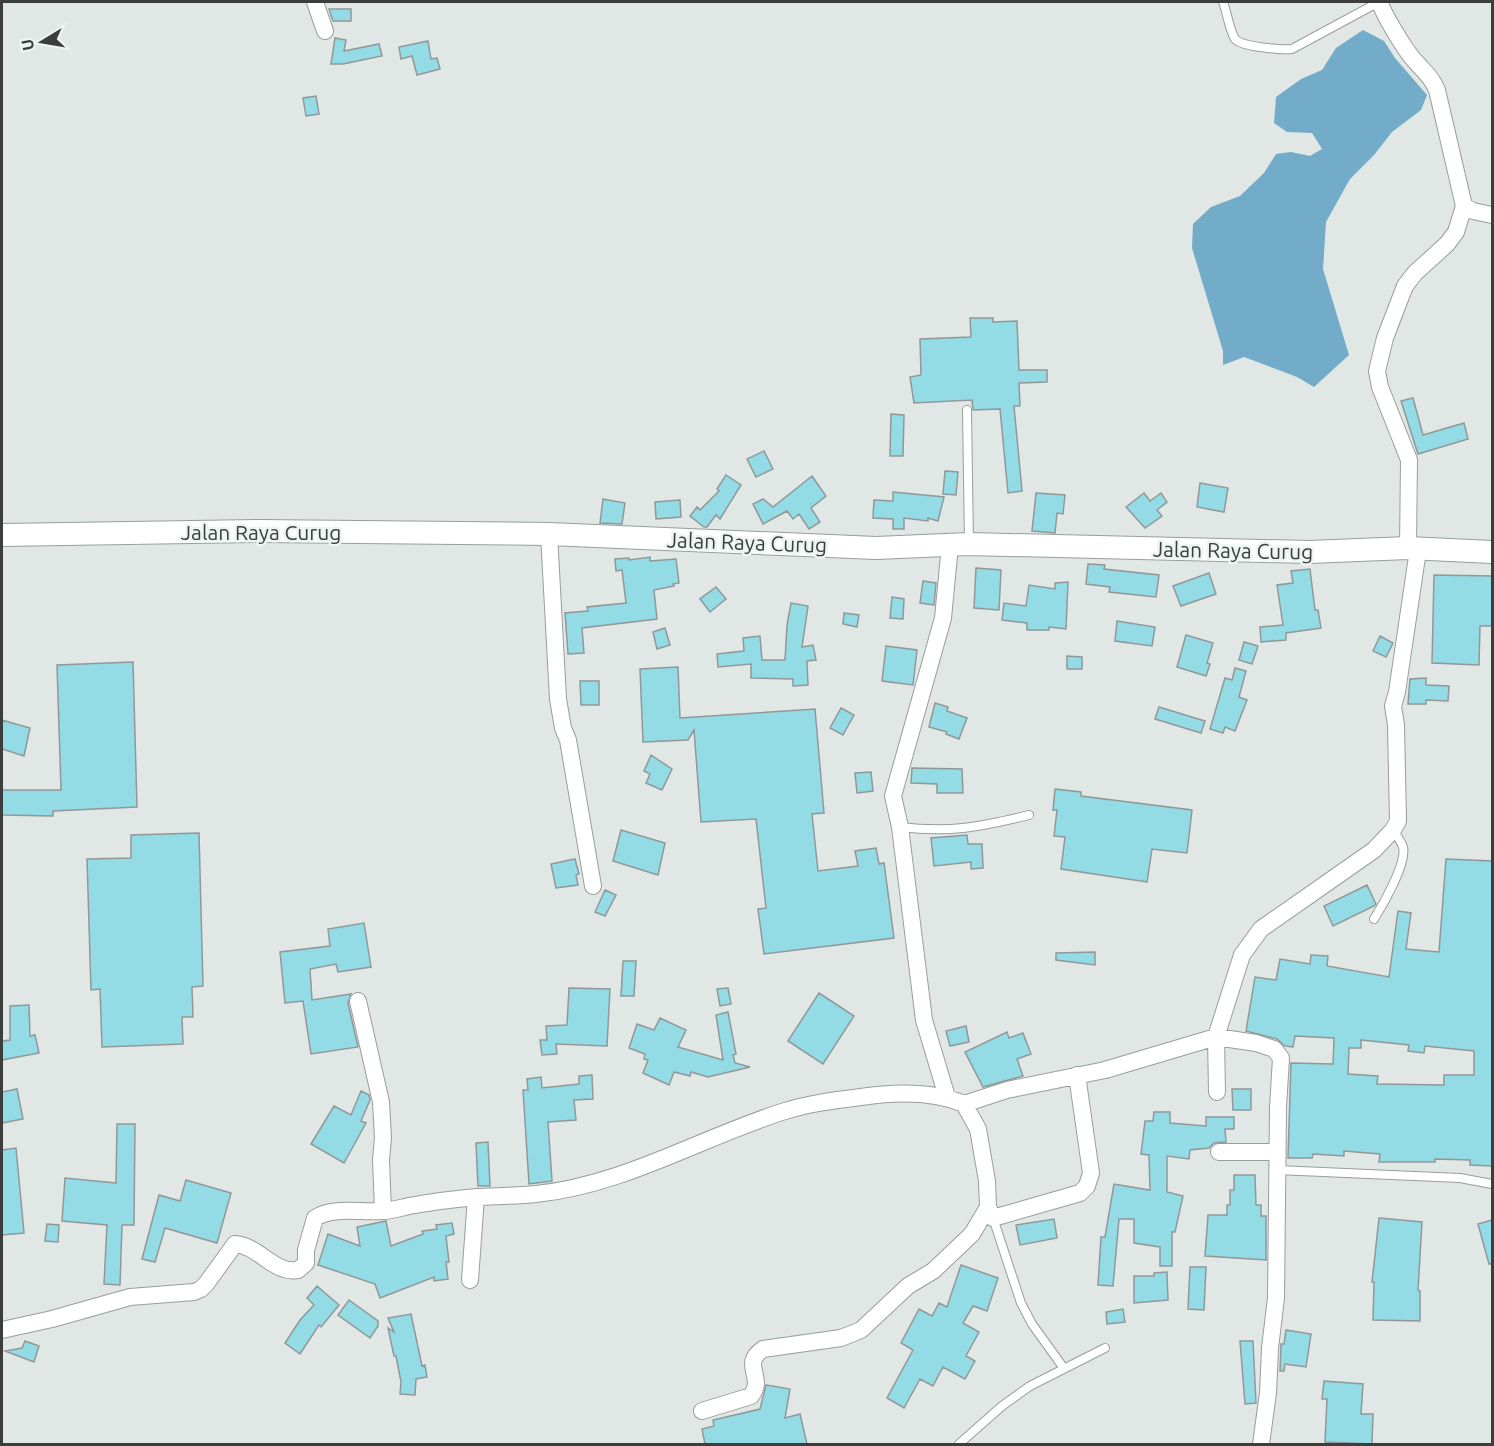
<svg xmlns="http://www.w3.org/2000/svg" width="1494" height="1446" viewBox="0 0 1494 1446" font-family="Ubuntu,sans-serif">
<rect width="100%" height="100%" fill="#e0e7e5"/>
<path fill="#72acc8" d="M1363 30 1384 41 1395 58 1427 95 1421 110 1392 132 1374 155 1350 179 1326 222 1323 269 1349 355 1314 387 1297 377 1244 357 1223 365V351L1192 248 1193 224 1211 207 1240 196 1264 173 1276 154 1291 152 1310 156 1322 149 1312 133 1287 132 1274 123 1276 97 1301 79 1322 70 1336 48Z"/>
<path fill="#93dbe5" stroke="#919899" stroke-width="1.5" fill-rule="evenodd" d="M329 9H351V21H333Z
M335 38 346 40 344 51 379 44 382 56 343 64H331Z
M428 41 431 59 437 58 440 69 417 75 412 56 401 59 399 47Z
M316 96 319 114 306 116 303 98Z
M970 318H993V322L1017 321 1019 370H1047V382L1019 383 1020 406H1014L1022 491 1008 493 1000 409 973 410 972 400 914 403 910 377 921 375 920 339 971 337Z
M1413 398 1423 435 1464 423 1468 439 1418 454 1401 401Z
M891 414 904 415 903 456H890Z
M764 451 773 469 756 477 747 459Z
M945 471 958 472 956 495 943 494Z
M726 475 741 485 720 519 716 515 707 527H704L690 516 697 507 700 510 719 491 717 489Z
M812 476 826 496 811 508 820 522 809 529 799 514 793 519 787 511 763 524 753 504 763 499 773 507Z
M1200 483 1228 488 1224 512 1197 507Z
M893 492 944 497 938 521 928 518V521L904 518V529H893V519L873 518 874 500 893 501Z
M1036 493 1065 495 1063 514 1057 513 1055 533 1032 531Z
M1144 493 1150 501 1161 493 1167 502 1157 510 1162 516 1145 528 1126 507Z
M603 499 625 503 622 524 600 523Z
M680 500 681 517 656 519 655 502Z
M650 557V561L676 559 679 583 673 584 674 586 654 590 657 619 582 628 584 653 568 654 565 613 588 611 587 607 626 603 622 570 616 571 615 559 629 558V560Z
M1088 564 1105 565 1104 569 1159 575 1156 597 1109 592 1110 587 1086 584Z
M976 568 1001 570 999 610 974 608Z
M1310 569 1315 610H1318L1321 628 1286 633V640L1261 642 1260 627 1283 625 1277 585 1293 583 1291 571Z
M1209 573 1216 594 1181 606 1173 586Z
M1434 575 1492 576V626H1480L1479 665 1432 663Z
M923 581 936 583 934 605 920 603Z
M1068 582 1066 629 1049 627V630H1027V623L1002 620 1004 603 1026 606 1029 585 1055 589V583Z
M716 587 726 599 710 612 700 599Z
M892 597 904 599 903 619 890 618Z
M791 603 808 606 802 647 813 645 816 660 807 661 808 685 793 686V679L751 678V664L718 667 717 654 744 651 743 638 760 636 762 660H785L787 625Z
M844 613 859 615 857 627 843 624Z
M1117 621 1155 627 1152 646 1115 641Z
M665 628 670 645 657 649 653 632Z
M1186 635 1213 643 1207 663 1210 664 1206 676 1177 667Z
M1380 636 1393 643 1386 657 1373 651Z
M1244 642 1258 646 1252 664 1239 660Z
M886 646 917 650 913 685 882 681Z
M1067 656 1082 657V669H1067Z
M133 662 137 807 53 811V816L2 815V790H61L57 665Z
M678 667 680 718 815 709 824 813 812 814 818 871 858 866 855 851 876 848 879 864 884 863 894 938 764 954 758 909 766 908 756 819 701 822 694 730 688 740 643 742 640 669Z
M1235 668 1246 671 1239 697 1247 700 1235 731 1225 727 1223 733 1210 729 1225 678 1232 680Z
M1426 678V685L1449 686 1448 701 1426 700V704H1408L1410 679Z
M580 681H599V705H581Z
M935 703 948 707 947 711 967 718 959 739 946 734 947 732 929 727Z
M1159 707 1205 721 1201 733 1155 719Z
M841 708 854 715 843 735 830 728Z
M2 720 30 728 24 756 2 749Z
M651 755 672 769 662 790 646 783 650 774 644 771Z
M912 768 962 769 963 793H937V784L911 783Z
M871 772 873 791 857 793 855 773Z
M1055 789 1081 792V796L1192 810 1187 853 1152 849 1147 882 1061 869 1065 837 1054 836 1057 810H1053Z
M621 830 665 843 658 875 613 861Z
M199 833 203 986 192 987 193 1017H182L183 1044 102 1047 100 989 91 990 87 859 131 858V835Z
M967 835 968 844H982L983 868 971 869V862L934 866 931 838Z
M575 859 579 874 576 875 578 885 556 888 551 864Z
M1446 859 1492 861V1166L1470 1165V1160L1435 1159V1162H1379L1380 1154 1344 1151V1156L1313 1154 1312 1158H1288L1291 1063 1333 1064 1334 1038 1295 1036 1293 1047 1285 1046 1277 1039 1246 1031 1255 977 1276 980 1280 959 1310 964 1311 955 1328 956 1327 966 1389 977 1398 911 1411 913 1406 949 1439 952ZM1361 1040 1409 1045 1408 1051 1424 1053 1425 1046 1474 1051V1075H1444V1085L1377 1084 1378 1076 1348 1074 1349 1048H1361Z
M1367 885 1376 904 1374 906 1333 926 1324 906Z
M605 890 616 895 605 916 595 912Z
M364 923 371 967 338 972 336 964 310 969 312 1000 351 994 348 1003 358 1047 311 1054 303 1001 285 1003 280 952 330 946 328 929Z
M1095 952V965L1056 960V953Z
M623 961H636L634 996H621Z
M569 988 610 989 607 1046 556 1044 557 1054 542 1055 540 1040H547L546 1026 567 1025Z
M728 988 731 1004 720 1006 717 989Z
M819 993 854 1016 823 1064 788 1041Z
M29 1005 30 1036 35 1035 39 1053 2 1060V1041L10 1040V1006Z
M728 1012 736 1054 733 1055 735 1063 750 1067 708 1077 691 1072 690 1076 674 1072 669 1085 643 1073 648 1060 644 1059 645 1054 629 1048 637 1024 654 1030 660 1018 686 1030 678 1047 723 1060 716 1015Z
M966 1026 969 1042 950 1046 946 1031Z
M1007 1032 1009 1038 1023 1033 1031 1054 1017 1059 1023 1076 983 1087 965 1052Z
M592 1075 593 1099 574 1100 576 1120 548 1122 552 1181 529 1184 523 1090H528L527 1079 541 1077 542 1088 579 1084V1076Z
M17 1089 23 1119 2 1123V1092Z
M1232 1089H1251V1110H1233Z
M361 1091 369 1095 370 1100 361 1121 366 1123 344 1163 311 1144 334 1106 351 1115Z
M1154 1112H1170V1123L1206 1126V1117H1234V1129H1225L1226 1142 1214 1143 1209 1148 1190 1150 1189 1159 1167 1156V1192L1183 1196 1175 1232H1172V1266H1160V1247L1134 1243V1219H1119L1113 1286 1098 1285 1101 1237H1105L1114 1184 1150 1190 1149 1155 1141 1154 1145 1121H1153Z
M117 1124H135L134 1225H122L120 1285 104 1284 107 1225 62 1221 65 1178 116 1183Z
M488 1142 490 1186H478L476 1143Z
M16 1148 24 1233 2 1235V1150Z
M1234 1175H1255L1256 1205H1261V1216H1266V1260L1205 1256 1208 1215H1227V1205H1230V1190H1234Z
M186 1180 231 1193 217 1243 165 1228 155 1262 142 1259 159 1195 180 1201Z
M1379 1218 1422 1222 1418 1290 1420 1291V1321L1373 1320 1374 1282H1372Z
M1054 1219 1057 1238 1020 1245 1016 1225Z
M1492 1220V1264H1489L1478 1224Z
M386 1221 391 1246 423 1234 422 1231 437 1229 436 1225 452 1223 454 1234 446 1236 449 1262H446L448 1279 434 1281V1277L380 1298 375 1284 318 1265 328 1234 360 1246 357 1227Z
M47 1224 59 1225 58 1242 45 1241Z
M961 1265 998 1278 987 1311 973 1306 963 1323 979 1332 966 1356 975 1361 965 1379 943 1367 933 1386 920 1379 904 1408 887 1398 913 1350 901 1343 919 1309 932 1316 939 1303 947 1307Z
M1190 1267H1206L1204 1310 1188 1309Z
M1167 1272 1168 1300 1134 1303V1276H1154V1273Z
M317 1286 339 1305 321 1327 319 1325 300 1354 285 1343 300 1320 314 1305 307 1298Z
M349 1300 378 1321V1326L370 1338 338 1315Z
M1123 1309 1125 1322 1107 1324 1106 1312Z
M411 1314 422 1366 425 1365 427 1377 416 1379 415 1395 400 1394 401 1382 396 1356H394L388 1328 394 1332 388 1318Z
M1286 1330 1311 1334 1306 1367 1285 1364 1284 1371H1280L1281 1344H1284Z
M25 1341 39 1346 34 1362 5 1351 22 1348Z
M1240 1341H1253L1256 1403 1245 1404Z
M1324 1381 1363 1384 1361 1414H1373L1372 1444 1325 1442 1327 1399H1322Z
M766 1385 790 1389 785 1418 800 1414 807 1444H705L702 1429 714 1426 713 1420 760 1409Z"/>
<g fill="none" stroke-linecap="round" stroke-linejoin="round">
<g stroke="#989e9d" stroke-width="10">
<path id="lane" d="M1223 2C1227 12 1229 29 1235 39 1242 47 1281 50 1292 49L1379 2
M967 410 969 544
M900 827C950 833 981 827 1029 815
M1374 919C1383 905 1407 863 1403 847 1401 841 1396 835 1393 830
M1277 1170 1460 1178 1492 1184
M993 1218 1021 1303 1032 1324 1063 1367
M959 1444 1002 1406 1030 1386 1105 1348"/>
</g>
<g stroke="#989e9d" stroke-width="18">
<path id="street" d="M315 2 325 31
M1380 2C1382 12 1407 54 1417 63 1426 74 1431 76 1437 90L1464 206 1456 232 1447 244 1415 273 1405 286 1385 338 1377 371 1380 387 1409 460 1408 548
M1464 206 1473 211 1492 215
M549 534 558 699 563 728 568 740 593 886
M358 1001 381 1102 383 1138 381 1160 383 1211
M1217 1092 1216 1037 1256 1043 1274 1049 1281 1058 1278 1107 1276 1298 1270 1348 1268 1393 1261 1444
M947 1097 924 1020 900 827 893 796 943 618 950 545
M1219 1152H1277
M988 1207 993 1218 1080 1193 1087 1186 1091 1173 1077 1075
M470 1280 476 1197
M2 1330 52 1319 130 1297 194 1292 201 1289 206 1284 235 1244C260 1246 273 1274 298 1270L306 1263V1250L315 1218C334 1206 361 1213 382 1211 391 1211 400 1208 409 1206 431 1202 454 1199 477 1197 496 1196 516 1196 536 1194 624 1185 702 1137 785 1111 810 1103 836 1100 861 1097 895 1092 933 1091 964 1104L1007 1090 1105 1070 1216 1037 1242 955 1261 929 1374 850 1393 830 1398 821 1396 725 1393 706 1397 692 1418 550
M702 1411 751 1396C766 1377 740 1365 763 1349L841 1338 861 1330 908 1286 933 1271 972 1234 988 1207 987 1181 978 1129 964 1104"/>
</g>
<g stroke="#989e9d" stroke-width="24">
<path id="secondary" d="M2 535 259 531 549 534 876 548 969 544 1309 552 1408 548 1492 552"/>
</g>
<use href="#lane" stroke="#fff" stroke-width="8"/>
<use href="#street" stroke="#fff" stroke-width="16"/>
<use href="#secondary" stroke="#fff" stroke-width="22"/>
</g>
<g text-anchor="middle" dominant-baseline="central" stroke-width="5" stroke-linejoin="round" paint-order="stroke">
<g font-size="21" fill="#3b3e3d" stroke="#edf4f2">
<text x="261" y="532">Jalan Raya Curug</text>
<text transform="translate(747 542) rotate(2)">Jalan Raya Curug</text>
<text transform="translate(1233 550) rotate(1)">Jalan Raya Curug</text>
</g>
</g>
<rect width="1494" height="1446" fill="none" stroke="#3b3e3d" stroke-width="6"/>
<g transform="translate(42 42) rotate(259)" stroke="#edf4f2" stroke-width="4.5" paint-order="stroke">
<path d="M0-4.5L10 22L0 15L-10 22Z" fill="#3b3e3d"/>
<text y="-9" font-size="16" font-weight="bold" text-anchor="middle" fill="#3b3e3d">U</text>
</g>
</svg>
